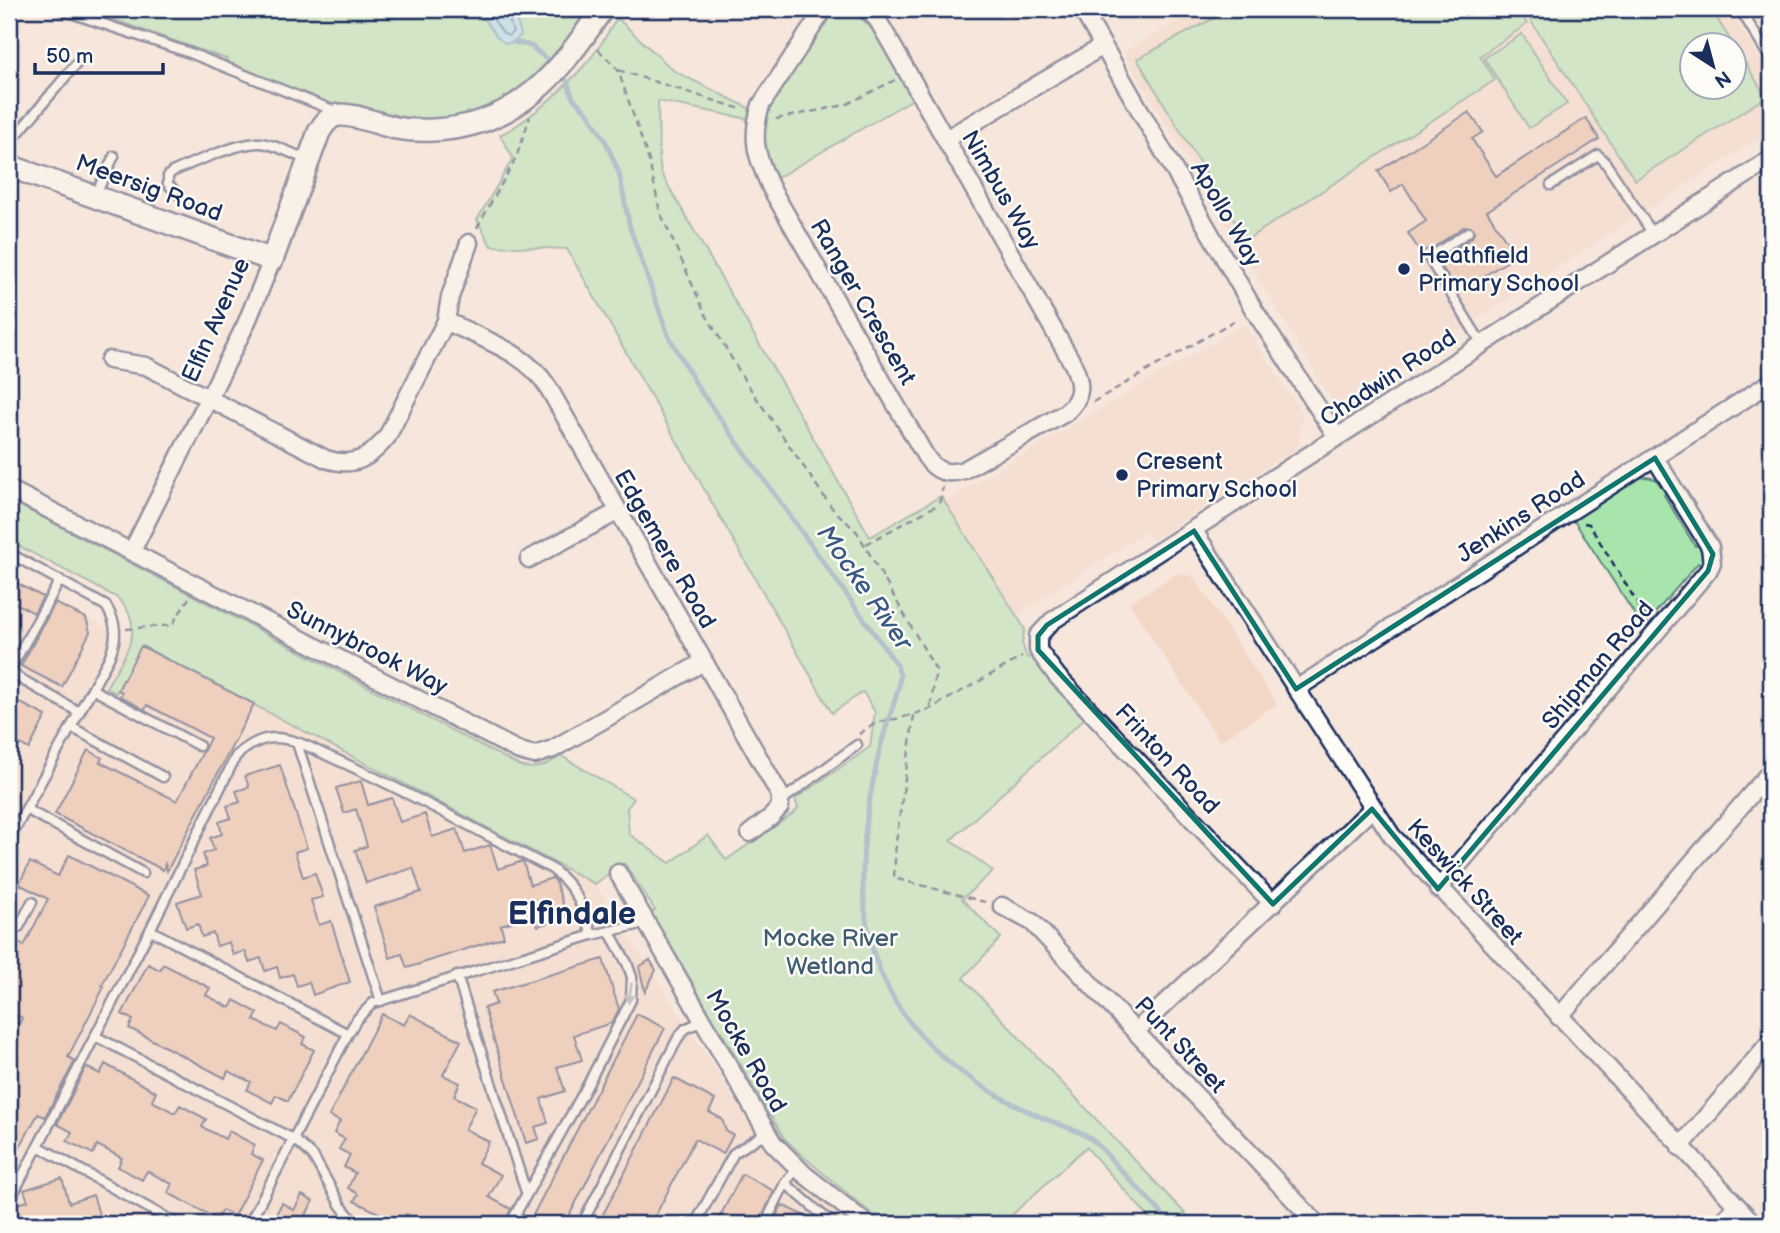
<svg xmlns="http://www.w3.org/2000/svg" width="1780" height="1233" viewBox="0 0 1780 1233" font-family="'Balsamiq Sans',sans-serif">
<rect width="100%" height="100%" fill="#f6e6db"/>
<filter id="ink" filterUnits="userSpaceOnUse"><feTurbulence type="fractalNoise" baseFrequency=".0143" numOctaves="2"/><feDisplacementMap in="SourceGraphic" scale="14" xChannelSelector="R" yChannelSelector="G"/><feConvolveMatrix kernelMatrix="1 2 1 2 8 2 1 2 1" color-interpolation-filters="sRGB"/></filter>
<g filter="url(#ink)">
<path fill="#f2d7c7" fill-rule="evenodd" d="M1203 9H1729L1771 77V130L1337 409 1123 52ZM1692 46H1734V88H1692Z
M1244 324 1302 414 1297 448 1153 540 1146 531 1017 615 944 502Z
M1178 573 1194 577 1277 704 1220 741 1129 603Z
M9 577 595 884 771 1155 854 1224H9Z"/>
<path fill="#a7e5ad" stroke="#618a86" stroke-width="2" d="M83 9H602L565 61 469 126 342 114 224 67 227 59Z
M1231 9H1517L1527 24 1480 56 1495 80 1246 240 1137 59Z
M1523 9H1711L1734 46H1692V88H1734L1735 46 1766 97 1635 180Z
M845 10C877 19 897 72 913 99L775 179C763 149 759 131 771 101L827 18 836 11Z
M617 18 674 71 751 109 748 119 658 101 659 157 661 173 870 537 941 496 1025 629 1022 643 1027 658 1031 657 1086 717 951 840 993 871 962 899 1001 938 963 978 1195 1224H1155L1086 1147 1002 1224H884L805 1158 784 1138 651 913 655 910 624 863 595 884 142 646 116 693 106 688C123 657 150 627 116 597L9 541V500L520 766C535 771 548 765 561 756L634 799 627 808 629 834 670 863 708 835 726 860 795 812 798 808 795 799 870 747 875 712 863 692 832 713 567 249 491 246 477 220 513 158 500 135C529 121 568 85 589 60 600 48 608 32 617 18Z
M1522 34 1567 104 1529 128 1484 58Z
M1644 477C1656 477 1661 483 1668 492L1664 495 1695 546 1701 544C1705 551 1706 559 1702 566L1698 563 1643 627 1573 519 1633 480Z"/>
<path fill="#97dcf9" stroke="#6597bb" stroke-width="2" d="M462 9H515L519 16 517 21 521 35 514 42 506 44 497 37 485 20Z"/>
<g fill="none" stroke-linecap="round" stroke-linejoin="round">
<path stroke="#4d749c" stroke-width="2" d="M476 9 490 15 503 33 508 36 513 32 510 23V9"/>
<path stroke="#6597bb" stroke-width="5" d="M514 42 531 46 555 66
M561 74 567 81 573 98 588 113 605 140 619 173 630 228 668 335 699 389 897 665 900 676 899 686C893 709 884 730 879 753 849 884 851 998 973 1080 995 1095 1018 1107 1043 1118 1059 1125 1077 1129 1091 1139 1101 1146 1109 1158 1117 1166 1136 1186 1154 1205 1172 1224"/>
</g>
<path fill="#e7b499" stroke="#1b2f5e" stroke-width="2" d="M1469 112 1483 132 1472 139 1496 176 1586 118 1599 139 1487 211 1516 256 1458 292 1438 261 1472 237 1474 232 1473 228 1465 226 1430 250 1429 248 1421 253 1408 233 1426 221 1403 184 1391 192 1378 171Z
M9 579 43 597 34 613 9 600Z
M55 603 86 618 90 632 62 687 21 666Z
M141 646 254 704 167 871 165 864 163 870 55 814 88 750 102 758 100 762 177 801 205 748 210 738 147 705 145 710 120 696 122 692 118 690Z
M9 697 46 716 29 749 20 744 9 766Z
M280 765 307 848 295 852 303 877 315 873 323 897 311 900 319 925 331 921 350 982 313 995 309 982 297 986 293 974 280 978 277 967 265 971 261 958 249 962 245 951 233 955 229 942 217 946 213 933 202 937 198 924 186 928 177 902 202 894 194 870 207 866 203 854 214 850 210 838 222 834 219 822 231 818 227 806 240 802 236 791 249 787 245 776Z
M361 781 368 805 392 798 400 822 425 814 432 837 457 829 465 853 490 845 498 869 523 861 530 885 552 878 555 880 567 917 538 926 534 915 501 925 504 937 407 968 402 954 390 958 374 907 421 892 413 868 366 883 355 850 367 846 356 809 344 813 336 788Z
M69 855 149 896 102 985 104 987 68 1057 75 1061 45 1117 38 1114 9 1167V1043L22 1018 9 1011V938L24 946 48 899 19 884 30 862 58 876Z
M603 959 619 1009 612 1023 574 1035 582 1060 557 1067 565 1091 541 1099 548 1123 535 1127 539 1139 526 1143 484 1008 496 1004 492 992Z
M650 960 656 970 645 992 639 967Z
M148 964 160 970 163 964 210 988 206 995 230 1008 234 1000 258 1013 254 1020 277 1031 281 1024 306 1037 302 1044 314 1050 288 1101 276 1095 272 1103 247 1090 251 1082 228 1071 225 1078 129 1028 133 1020 122 1014Z
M382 1014 404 1025 410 1014 461 1041 443 1075 460 1083 454 1096 476 1107 465 1129 489 1142 478 1163 501 1175 489 1197 511 1209 504 1224H426L406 1214 401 1224 354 1201 358 1194 348 1188 355 1173 344 1167 350 1155 339 1149 345 1139 334 1133 340 1121 329 1116Z
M637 1014 665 1028 565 1224H517L523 1215 531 1219Z
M105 1064 156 1092 152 1101 175 1113 180 1105 206 1119 202 1127 225 1139 229 1131 255 1145 251 1154 263 1160 234 1216 222 1210 217 1219 168 1193 172 1184 147 1171 142 1180 118 1167 122 1158 97 1145 93 1154 67 1141 72 1132 57 1124 86 1067 100 1074Z
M674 1078 715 1100 709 1112 722 1119 726 1131 733 1135 723 1154 695 1139 651 1224H598Z
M742 1174 774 1191 759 1224H716Z
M62 1178 69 1203 93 1195 102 1224H23L16 1204 28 1201 24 1190Z
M302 1195 313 1201 306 1215 324 1224H271L282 1203 294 1210Z
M782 1205 821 1224H772Z"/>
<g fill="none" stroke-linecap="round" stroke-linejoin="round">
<g stroke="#1b2f5e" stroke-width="13">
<path id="lane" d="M59 9 190 53 335 111
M1740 9 1771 60
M9 144 82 57
M1551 185 1598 155 1605 162 1653 234
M96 194 114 156
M179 195 168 184V176L172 172C191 163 240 142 260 143 275 144 292 154 306 159
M1468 232 1436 253 1430 260 1482 344
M9 553 106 606C118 625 117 638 109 658L9 840
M60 580 11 668 13 673 19 678 79 712
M92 689 199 746
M71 727 163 777
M297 743 381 1001
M781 801 857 745
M26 809 143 873
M9 927 13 929 19 927 32 902
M150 930 348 1034
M457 976 526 1192
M9 1018 12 1020
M95 1036 295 1140 313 1156 341 1206 356 1224
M38 1146 177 1224
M785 1183 833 1224
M9 1202 150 930 236 756C246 747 260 738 274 738 296 738 316 751 335 759 409 792 480 832 552 869 577 888 582 906 592 935
M249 1224 348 1034 357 1019 373 1003 592 935 646 923
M510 1224 586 1088 631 1000 632 977 627 963 609 931
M582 1224 678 1038 685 1029 702 1021
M695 1224 734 1153 767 1132
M765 1224 785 1183 797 1168"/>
</g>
<g stroke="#1b2f5e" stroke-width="21">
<path id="street" d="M824 9 761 105C750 140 757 158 772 190L926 457C936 472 947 475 964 470L1065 413C1083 398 1082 384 1073 364L888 38 877 19 867 9
M1082 9 1254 310 1337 437
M946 139 1103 46
M446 321C482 339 526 352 548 387L780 795V807L771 817 750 833
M109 360 146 366 326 459C354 468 370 458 387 437L446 321 450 297 469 243
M9 489 519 751 535 755 553 749 703 662
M1194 531 1392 836 1754 1224
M132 551 246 324 272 260
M529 559 617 512
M1296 689 1771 382
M618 873 773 1143 804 1174 867 1224
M1438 889 1708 571 1712 563 1710 547 1655 458
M1273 904 1057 676 1038 650V636L1052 621 1133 568 1771 159
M1002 906 1032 922 1317 1224
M1559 1017 1771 771
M1136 1031 1372 809
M1680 1147 1771 1041
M1719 1224 1737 1207"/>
</g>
<g stroke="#1b2f5e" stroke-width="26">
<path id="secondary" d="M9 166 272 260 319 132C323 125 327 119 334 116 347 111 381 125 396 128 408 130 420 131 433 130 516 127 560 73 602 9"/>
</g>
<path stroke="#1b2f5e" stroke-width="2.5" stroke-dasharray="7 5" stroke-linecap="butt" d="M598 49 618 70 649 161 660 212 705 313 745 381 832 508 857 532 936 670 930 709
M618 70 741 109
M776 119 845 105 895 80
M477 228 516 158 530 117
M1093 402 1239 318
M1584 523 1589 524 1647 619
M866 544 939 504 943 487
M126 629 172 625 189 598
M914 715 896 842 894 878 985 902
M859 734 877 722 901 718 930 709 1022 657"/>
<use href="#lane" stroke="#fdfcf7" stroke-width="8"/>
<use href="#street" stroke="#fdfcf7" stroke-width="16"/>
<use href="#secondary" stroke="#fdfcf7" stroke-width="21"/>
</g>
<defs><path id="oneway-solid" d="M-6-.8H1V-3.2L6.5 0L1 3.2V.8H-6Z" transform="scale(1.75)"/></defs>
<use fill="#8c96aa" href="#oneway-solid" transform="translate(630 993) rotate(99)"/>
</g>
<path d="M0 0H1780V1233H0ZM1655 458 1713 554 1708 571 1438 889 1372 809 1273 904 1038 650V636L1047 625 1194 531 1296 689Z" fill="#f6e6db" fill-opacity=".55" fill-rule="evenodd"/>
<path fill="none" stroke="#0f766e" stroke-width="5" stroke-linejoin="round" d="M1655 458 1713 554 1708 571 1438 889 1372 809 1273 904 1038 650V636L1047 625 1194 531 1296 689Z"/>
<g fill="#1b2f5e" stroke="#fdfcf7" stroke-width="2.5">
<circle cx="1404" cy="269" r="7"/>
<circle cx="1122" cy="475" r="7"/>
</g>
<g text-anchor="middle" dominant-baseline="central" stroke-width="5" stroke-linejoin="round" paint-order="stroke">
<g font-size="24" fill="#1b2f5e" stroke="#fdfcf7">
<text transform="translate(149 188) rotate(20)">Meersig Road</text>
<text transform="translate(1001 190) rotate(60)">Nimbus Way</text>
<text transform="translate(1226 214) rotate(60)">Apollo Way</text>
<text transform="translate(863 302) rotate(60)">Ranger Crescent</text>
<text transform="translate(216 320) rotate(-66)">Elfin Avenue</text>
<text transform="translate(1388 378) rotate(-33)">Chadwin Road</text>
<text transform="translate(1521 517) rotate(-33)">Jenkins Road</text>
<text transform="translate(665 549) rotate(60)">Edgemere Road</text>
<text transform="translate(367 648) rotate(27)">Sunnybrook Way</text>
<text transform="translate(1598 665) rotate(-50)">Shipman Road</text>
<text transform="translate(1167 759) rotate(47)">Frinton Road</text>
<text transform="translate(1465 882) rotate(48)">Keswick Street</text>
<text transform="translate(1180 1045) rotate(47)">Punt Street</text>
<text transform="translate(746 1051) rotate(60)">Mocke Road</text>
</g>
<g font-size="24" fill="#1b2f5e" stroke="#fdfcf7" text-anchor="start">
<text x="1418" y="255">Heathfield<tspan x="1418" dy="28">Primary School</tspan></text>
<text x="1136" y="461">Cresent<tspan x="1136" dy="28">Primary School</tspan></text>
</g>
<g font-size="24" fill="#3e5c72" stroke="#fdfcf7">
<text x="830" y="938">Mocke River<tspan x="830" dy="28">Wetland</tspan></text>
</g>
<g font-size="26" font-style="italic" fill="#3a5a85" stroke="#fdfcf7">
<text transform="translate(864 588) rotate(55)">Mocke River</text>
</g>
<g font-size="32" font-weight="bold" fill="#1b2f5e" stroke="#fdfcf7">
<text x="572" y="914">Elfindale</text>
</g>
</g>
<rect width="1780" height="1233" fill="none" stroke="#fdfcf7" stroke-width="35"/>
<rect x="18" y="18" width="1745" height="1198" fill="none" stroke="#1b2f5e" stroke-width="2.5" filter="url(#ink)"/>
<g transform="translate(1713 66) rotate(144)"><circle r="33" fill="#fdfcf7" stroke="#a3aaba" stroke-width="2"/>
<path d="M0-5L12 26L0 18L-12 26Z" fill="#1b2f5e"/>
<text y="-10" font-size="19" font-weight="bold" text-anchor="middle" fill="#1b2f5e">N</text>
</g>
<path d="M35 63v10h128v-10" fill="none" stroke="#1b2f5e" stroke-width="3.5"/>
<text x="46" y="63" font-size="21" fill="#1b2f5e" stroke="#fdfcf7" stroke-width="5" paint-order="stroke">50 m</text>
</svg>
